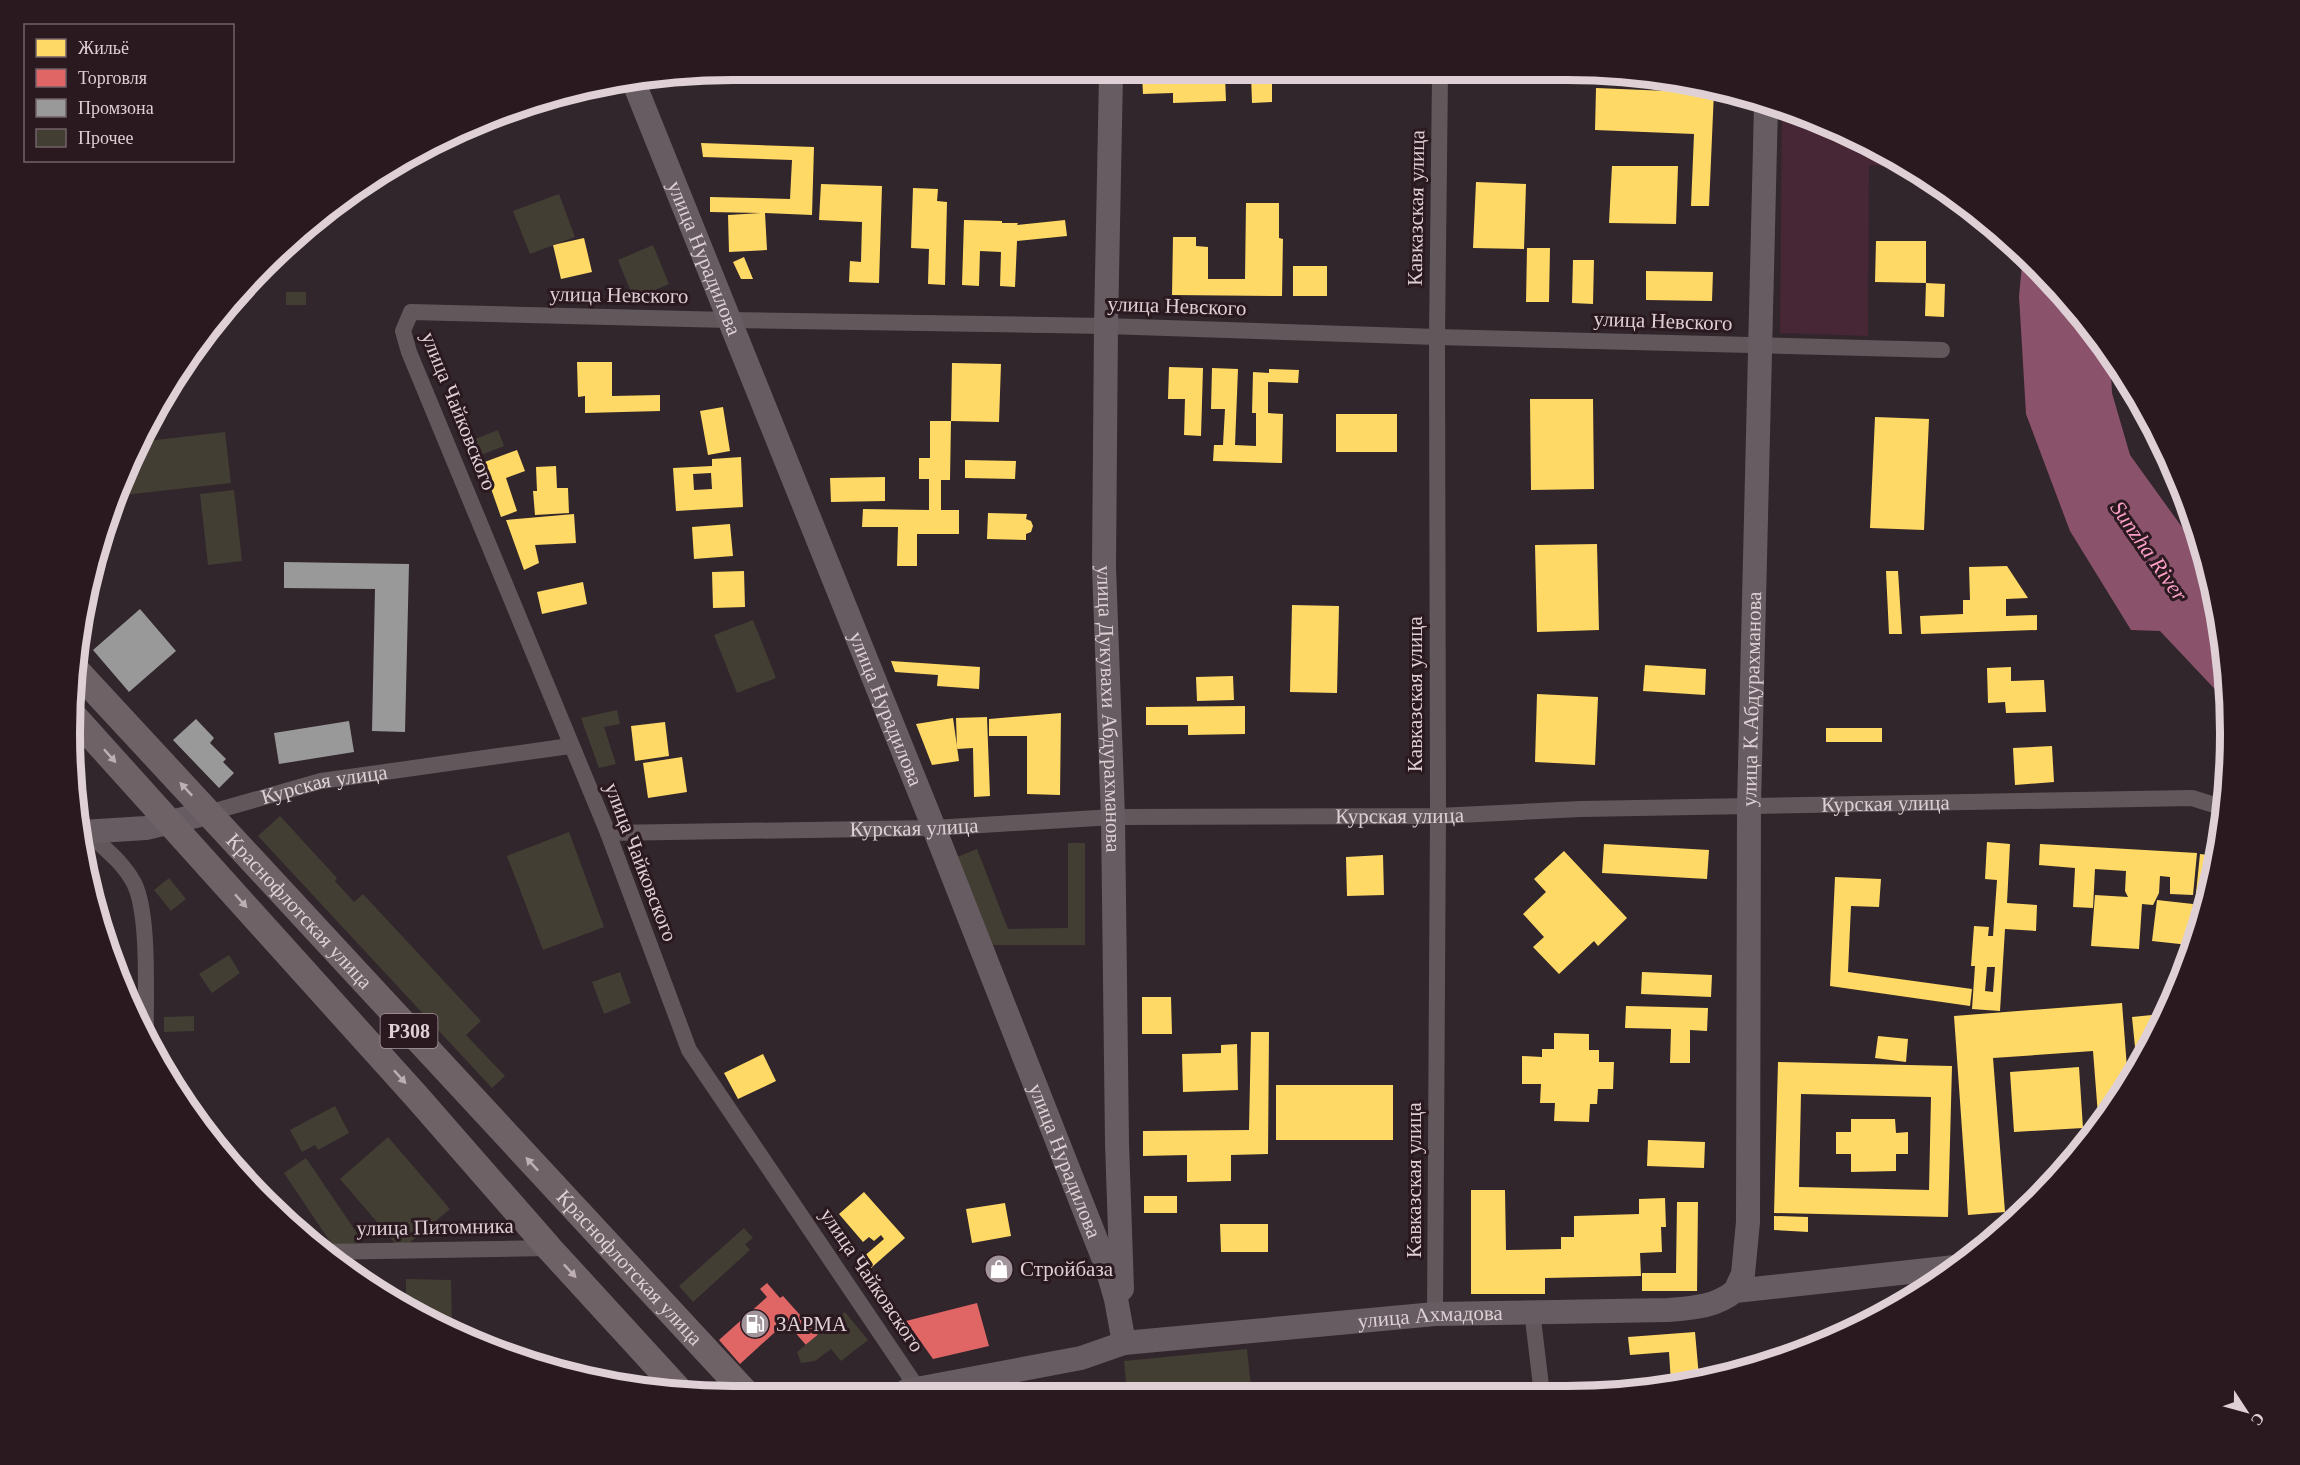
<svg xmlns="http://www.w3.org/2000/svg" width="2300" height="1465" viewBox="0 0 2300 1465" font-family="Georgia,serif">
<rect width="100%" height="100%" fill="#31262b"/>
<path fill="#472635" d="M1782 109 1822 120 1903 167 1869 165 1868 336 1780 333Z"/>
<path fill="#8b526b" d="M2023 255 2067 295 2110 356 2112 393 2130 455 2205 559 2225 646 2227 702 2160 631 2131 630 2070 531 2026 414 2019 296Z"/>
<path fill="#ffd966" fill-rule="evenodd" d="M1142 75 1225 76 1226 101 1173 103V93L1143 94Z
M1251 75H1272V102L1252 103Z
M1693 85 1714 91 1709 206H1691L1694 134 1595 130 1596 88 1692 92Z
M701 143 814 147 812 215 765 213 767 250 729 252 728 215 761 213 710 212V197L790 199 792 160 703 157Z
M1612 166H1678L1676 224 1609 223Z
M1476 182 1526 184 1524 249 1473 248Z
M821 184 882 186 879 283 849 282 850 261 861 262 862 222 819 220Z
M913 188 938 189 937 201 947 202 945 285 928 284 929 249 911 248Z
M1246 203H1279V238L1283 239 1282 296 1172 295 1173 237H1196V246L1208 247V279H1245Z
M964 220 1002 221V223H1018L1017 225 1065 220 1067 236 1017 241 1015 287 1000 286 1001 252 980 251 979 286 962 285Z
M584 238 592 272 561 279 553 245Z
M1876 241H1926V283L1875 282Z
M1527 248H1550L1549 302H1526Z
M744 257 753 279H741L733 262Z
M1573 260H1594L1593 304 1572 303Z
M1293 266H1327V296H1293Z
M1646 271 1713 272 1712 301 1646 300Z
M1926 283 1945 284 1944 317 1925 316Z
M577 362H612V396L660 395V411L585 413V396L578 397Z
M952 363 1001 364 999 422 951 421 950 480H941V510H959V534H917V566H897L898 527H862L863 509 929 510V479H919V458H930V421H951Z
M1169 367 1203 368 1201 436 1184 435 1185 399H1168Z
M1212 368 1238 369 1235 445 1256 446V413H1252L1253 372 1269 373V369L1299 370 1298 383 1268 382V413L1283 414 1282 463 1213 461 1214 445H1223L1225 409H1211Z
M1530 399H1593L1594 489 1531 490Z
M723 407 730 451 708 455 700 411Z
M1336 414H1397V452H1336Z
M1875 417 1929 419 1924 530 1870 528Z
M517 450 525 471 506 478 517 511 501 517 482 463Z
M741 457 743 507 676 511 673 468 712 466V459ZM711 473 712 489 694 490 693 474Z
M965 460 1016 461 1015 479 965 478Z
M556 466 557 488H568L569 513 535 515 533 491H537L536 467Z
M885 477V501L831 502 830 478Z
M988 513 1027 514 1026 519 1031 521 1033 526 1031 532 1026 534V540L987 539Z
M574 514 576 543 535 545 539 563 524 570 506 520Z
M730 524 733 556 694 559 692 527Z
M1597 544 1599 630 1537 632 1535 545Z
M2007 566 2028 598 2006 599V616L2037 615V630L1921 634 1920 616 1963 614V600H1970L1969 567Z
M744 571 745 607 713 608 712 572Z
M1886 571H1898L1902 634H1889Z
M583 582 587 604 542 614 537 592Z
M1292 605 1339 606 1337 693 1290 692Z
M891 661 980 667 979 689 937 686 938 675 895 672Z
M1645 665 1706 669 1705 695 1643 691Z
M2011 667V681L2044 680 2046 712 2006 713 2005 702 1988 703 1987 668Z
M1233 676 1234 700 1197 701 1196 677Z
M1537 694 1598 697 1595 765 1535 762Z
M1245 706V734L1188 735V725H1146V707Z
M1061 713 1060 795 1027 794V736H989V719Z
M987 717 990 796 974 797 973 748 957 749 956 718Z
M953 718 959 761 932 765 916 724Z
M665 722 669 756 635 761 631 726Z
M1826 728H1882V742H1826Z
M2052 746 2054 782 2015 785 2013 748Z
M682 757 687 792 648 798 643 763Z
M1987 842 2010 844 2007 903 2037 905 2036 931 2005 929 2000 1011 1972 1009 1975 966H1971L1974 926 1989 927 1988 936H1993L1997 880 1985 879ZM1987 967H1995L1993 992 1985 991Z
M1604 844 1709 850 1707 879 1602 873Z
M2040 844 2197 853 2193 895 2170 894V877L2160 876 2159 893 2153 905 2142 904 2139 949 2091 946 2095 895 2128 897 2125 891 2126 871 2095 869 2093 908 2073 907 2075 868 2039 865Z
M1564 851 1627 918 1598 946 1594 941 1559 974 1533 947 1544 937 1523 914 1546 892 1534 879Z
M2200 854 2216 856 2208 905 2195 939V932H2192Z
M1383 855 1384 895 1347 896 1346 857Z
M1835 877 1881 879 1879 907 1851 906 1848 972 1972 989 1970 1006 1830 986Z
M2157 900 2193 904 2189 945 2152 941Z
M1642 972 1712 975 1711 997 1641 994Z
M1142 997H1171L1172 1034H1142Z
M2122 1003 2128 1081 2099 1128 2093 1051 1993 1058 2005 1212 1968 1215 1954 1016Z
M1626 1006 1708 1008 1707 1031 1690 1030V1063H1670L1671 1029 1625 1028Z
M2162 1014V1026L2137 1067 2132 1017Z
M1251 1032H1269L1268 1154 1231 1155V1181L1187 1182V1155L1143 1156V1131L1249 1130Z
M1554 1033 1589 1034V1050H1599V1062H1614L1613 1089H1598L1597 1104H1590L1589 1122 1554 1121 1555 1103H1540L1541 1084H1522V1056L1542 1057V1049H1554Z
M1878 1036 1908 1039 1906 1062 1875 1058Z
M1237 1044 1238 1090 1183 1092 1182 1054 1221 1053V1045Z
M763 1054 776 1081 738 1099 724 1073Z
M1778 1062 1952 1066 1948 1217 1774 1213ZM1801 1094 1931 1097 1929 1190 1799 1187Z
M2079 1067 2083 1128 2014 1132 2010 1072Z
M1276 1085H1393V1140H1276Z
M1851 1119H1895L1896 1133 1908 1132V1154H1896V1171L1851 1172V1154H1836V1132H1851Z
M1648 1140 1705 1142 1704 1168 1647 1166Z
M1471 1190H1505L1506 1250 1561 1249V1237H1574V1216L1639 1214V1199L1665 1198 1666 1227H1661L1662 1252 1640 1253 1641 1276 1545 1278V1294H1471Z
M864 1192 905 1238 871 1268 862 1258 884 1239 881 1235 874 1241 869 1237 863 1242 839 1214Z
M1144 1196H1177V1213H1144Z
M1677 1202H1698L1697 1291H1642V1273H1676Z
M1005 1203 1011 1236 972 1243 966 1209Z
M1774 1216 1808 1217V1232L1774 1230Z
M1220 1224H1268V1252H1221Z
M1695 1332 1699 1377 1671 1383 1669 1352 1630 1355 1628 1337Z"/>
<path fill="#e06666" d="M767 1283 780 1298 783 1296 818 1335 806 1345 786 1322 740 1364 719 1340 767 1297 760 1289Z
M977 1303 989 1346 933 1359 906 1321Z
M1111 1383 1112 1392H1066V1391Z"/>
<path fill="#999" d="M284 562 409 564 405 732 372 731 375 589 284 588Z
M140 609 176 651 129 692 93 650Z
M196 719 214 738 210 743 226 759 223 762 234 773 219 788 173 740Z
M349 721 354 752 279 764 274 733Z"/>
<path fill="#423e34" d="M559 194 575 237 530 254 513 211Z
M653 245 669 284 634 299 618 260Z
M286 292H306V305H286Z
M498 430 504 446 481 455 475 439Z
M225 432 231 483 115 496 139 442Z
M234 490 242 561 208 565 200 494Z
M753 620 776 678 737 693 714 635Z
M617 710 620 724 604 727 616 764 599 768 581 718Z
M280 816 337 878 335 881 354 902 363 894 481 1021 466 1035 505 1076 492 1088 258 836Z
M569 832 604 927 543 950 507 856Z
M1068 843H1085V945H991L957 857 977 849 1008 929 1068 928Z
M88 875H100V927L92 905Z
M169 878 186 899 171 911 154 890Z
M229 955 240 973 212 993 199 974Z
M620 972 631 1003 604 1014 592 982Z
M194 1016V1031L164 1032V1017Z
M335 1106 349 1133 318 1150 315 1145 302 1152 290 1130Z
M388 1137 450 1209 401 1250 340 1179Z
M306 1158 363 1242 333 1246 284 1173Z
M744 1228 753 1238 745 1244 750 1250 693 1302 679 1286Z
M406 1279 451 1280 452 1330 406 1304Z
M845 1312 868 1340 841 1361 831 1349 815 1361 801 1363 797 1352Z
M1247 1349 1251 1387 1198 1393 1127 1392 1124 1361Z"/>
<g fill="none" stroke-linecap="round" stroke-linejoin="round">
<g stroke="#62585c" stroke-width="16">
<path id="s1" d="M208 813 321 781 570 746"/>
<path d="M87 832C104 848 123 862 134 883 150 915 145 996 146 1035"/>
<path id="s2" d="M608 833 934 828 1113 817 1438 816 1580 809 2192 798 2224 808"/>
<path d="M321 1252 549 1248"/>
<path d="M1532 1311 1542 1394"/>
<path d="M1435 1314 1438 816 1437 337 1440 75"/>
<path d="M918 1389 689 1050 608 833 409 352 403 331 411 312 728 320 1106 326 1437 337 1942 350"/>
</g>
<g stroke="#675c61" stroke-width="24">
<path id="s3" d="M1111 75 1106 326 1104 567 1113 817 1117 1143 1122 1289"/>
<path id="s4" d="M632 78 934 828 1106 1265 1116 1299 1124 1343"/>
<path d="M82 832 146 828 208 813"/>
<path id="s5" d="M1735 1291 1743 1274 1748 1222 1749 806 1766 105"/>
<path id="s6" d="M906 1391 1081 1358 1124 1343 1435 1314 1668 1310C1694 1308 1715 1307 1735 1291L1955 1267"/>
</g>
<g stroke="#6f6267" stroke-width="27">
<path id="s7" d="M75 669 744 1391"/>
<path d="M71 713 417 1097 549 1248 680 1391"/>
</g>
</g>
<defs><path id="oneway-solid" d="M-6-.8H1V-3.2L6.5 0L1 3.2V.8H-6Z" transform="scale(1.5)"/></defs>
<g fill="#bdafb4">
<use href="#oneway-solid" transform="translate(110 756) rotate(48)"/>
<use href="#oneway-solid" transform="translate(186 789) rotate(-133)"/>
<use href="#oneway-solid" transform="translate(241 901) rotate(48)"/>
<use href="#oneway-solid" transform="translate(400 1077) rotate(48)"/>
<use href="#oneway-solid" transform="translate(532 1164) rotate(-133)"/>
<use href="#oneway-solid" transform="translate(570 1271) rotate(47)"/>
</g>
<defs>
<g id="shop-disc" transform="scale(1.5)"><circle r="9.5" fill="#a1949a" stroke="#2b1920"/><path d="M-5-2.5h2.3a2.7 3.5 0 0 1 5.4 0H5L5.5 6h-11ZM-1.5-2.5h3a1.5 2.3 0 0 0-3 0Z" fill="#fff"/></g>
<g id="fuel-disc" transform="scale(1.5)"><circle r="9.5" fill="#a1949a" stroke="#2b1920"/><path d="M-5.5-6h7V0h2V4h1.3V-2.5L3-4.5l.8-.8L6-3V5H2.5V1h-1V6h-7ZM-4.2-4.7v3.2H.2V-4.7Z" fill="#fff"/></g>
</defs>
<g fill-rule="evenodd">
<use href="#shop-disc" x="999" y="1269"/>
<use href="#fuel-disc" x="755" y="1324"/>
</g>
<g text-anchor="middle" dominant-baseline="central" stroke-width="6" stroke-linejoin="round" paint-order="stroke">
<rect fill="#2b1920" stroke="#a8999f" stroke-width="1.5" x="380.5" y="1014" width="57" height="34" rx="4.5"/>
<g font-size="20" font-weight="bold" fill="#ded0d5">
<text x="409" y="1031">P308</text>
</g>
<g font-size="21" fill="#ded0d5" stroke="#2b1920">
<text transform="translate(1416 208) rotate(-89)">Кавказская улица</text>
<text stroke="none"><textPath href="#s4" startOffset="194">улица Нурадилова</textPath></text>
<text transform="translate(619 295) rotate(1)">улица Невского</text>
<text transform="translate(1177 306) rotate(2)">улица Невского</text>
<text transform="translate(1663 321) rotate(2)">улица Невского</text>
<text transform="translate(459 411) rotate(68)">улица Чайковского</text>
<text transform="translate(1415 694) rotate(-90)">Кавказская улица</text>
<text stroke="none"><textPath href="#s5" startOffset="594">улица К.Абдурахманова</textPath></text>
<text stroke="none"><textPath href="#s4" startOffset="680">улица Нурадилова</textPath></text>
<text stroke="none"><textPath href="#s3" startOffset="634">улица Дукувахи Абдурахманова</textPath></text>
<text stroke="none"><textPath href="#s1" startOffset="120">Курская улица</textPath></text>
<text stroke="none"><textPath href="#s2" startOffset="1278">Курская улица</textPath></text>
<text stroke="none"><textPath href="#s2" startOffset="792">Курская улица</textPath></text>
<text stroke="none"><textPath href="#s2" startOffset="306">Курская улица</textPath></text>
<text transform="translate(641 862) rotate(69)">улица Чайковского</text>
<text stroke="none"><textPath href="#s7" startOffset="330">Краснофлотская улица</textPath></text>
<text stroke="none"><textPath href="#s4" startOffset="1166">улица Нурадилова</textPath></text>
<text transform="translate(1414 1180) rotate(-90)">Кавказская улица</text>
<text transform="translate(435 1227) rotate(-1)">улица Питомника</text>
<text stroke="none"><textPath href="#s7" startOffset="816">Краснофлотская улица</textPath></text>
<text transform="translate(872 1280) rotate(56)">улица Чайковского</text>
<text stroke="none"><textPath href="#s6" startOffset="531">улица Ахмадова</textPath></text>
</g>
<g font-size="21" fill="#ded0d5" stroke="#2b1920" text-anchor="start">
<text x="1020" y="1269">Стройбаза</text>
<text x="776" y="1324">ЗАРМА</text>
</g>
<g font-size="22" font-style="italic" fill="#fb9fc7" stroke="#2b1920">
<text transform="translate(2149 551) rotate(55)">Sunzha River</text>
</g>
</g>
<path d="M0 0H2300V1465H0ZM733 80H1567A653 653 0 0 1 2220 733V733A653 653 0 0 1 1567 1386H733A653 653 0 0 1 80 733V733A653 653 0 0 1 733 80Z" fill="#2b1920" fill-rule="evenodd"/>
<path fill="none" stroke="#ded0d5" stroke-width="8" d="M733 80H1567A653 653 0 0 1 2220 733V733A653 653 0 0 1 1567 1386H733A653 653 0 0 1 80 733V733A653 653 0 0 1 733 80Z"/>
<rect x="24" y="24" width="210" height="138" fill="#2b1920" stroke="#736268" stroke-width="1.5"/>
<rect x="36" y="39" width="30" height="18" fill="#ffd966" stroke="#736268" stroke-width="1.5"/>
<text x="78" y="54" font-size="18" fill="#ded0d5">Жильё</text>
<rect x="36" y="69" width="30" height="18" fill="#e06666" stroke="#736268" stroke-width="1.5"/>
<text x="78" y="84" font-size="18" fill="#ded0d5">Торговля</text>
<rect x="36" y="99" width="30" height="18" fill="#999999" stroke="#736268" stroke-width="1.5"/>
<text x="78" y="114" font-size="18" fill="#ded0d5">Промзона</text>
<rect x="36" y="129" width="30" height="18" fill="#423e34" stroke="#736268" stroke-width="1.5"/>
<text x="78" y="144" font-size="18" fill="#ded0d5">Прочее</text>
<g transform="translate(2246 1411) rotate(126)" stroke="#2b1920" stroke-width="4.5" paint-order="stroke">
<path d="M0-4.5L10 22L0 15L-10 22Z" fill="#ded0d5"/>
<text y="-9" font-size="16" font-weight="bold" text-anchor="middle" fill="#ded0d5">С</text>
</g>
</svg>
